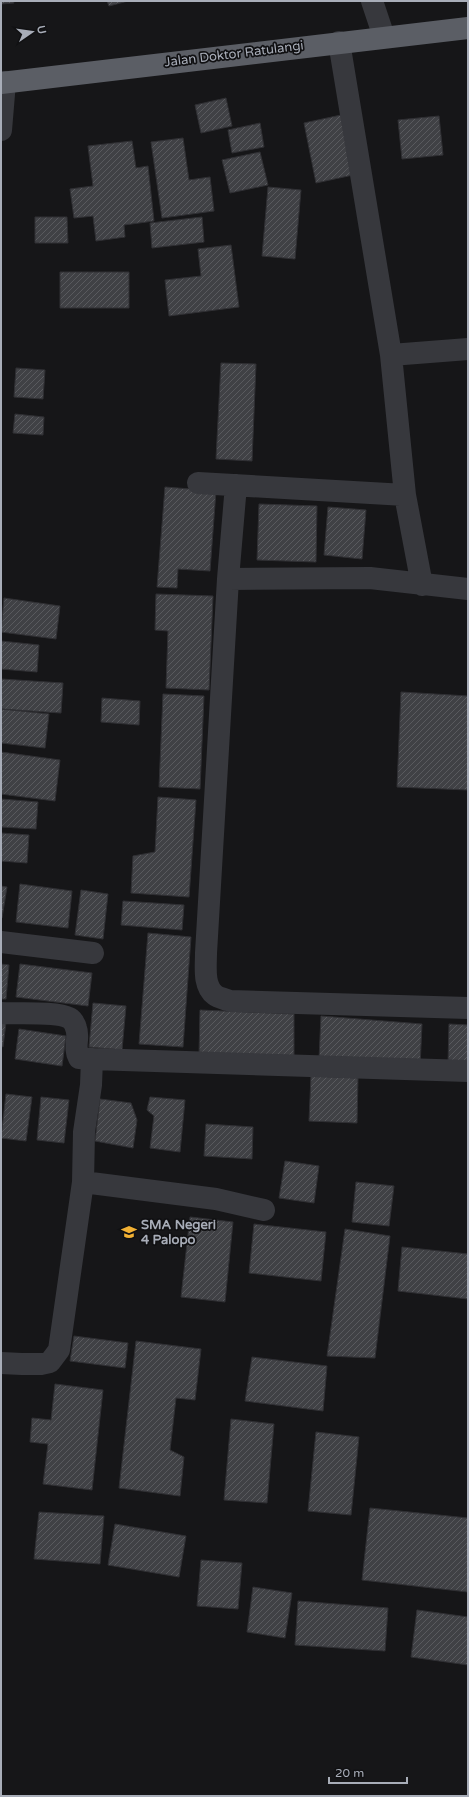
<svg xmlns="http://www.w3.org/2000/svg" width="469" height="1797" viewBox="0 0 469 1797" font-family="'Varela Round',sans-serif">
<defs>
<pattern id="building-hatch" width="6" height="6" patternUnits="userSpaceOnUse"><rect width="6" height="6" fill="#404145"/><path d="M-1 1l2-2M0 6l6-6M5 7l2-2" fill="none" stroke="#595a5e"/></pattern>
</defs>
<rect width="100%" height="100%" fill="#161618"/>
<path fill="url(#building-hatch)" stroke="#303034" d="M1 1H13L14 3 1 4Z
M107 1H128L109 6Z
M226 98 232 126 201 133 195 105Z
M341 115 353 175 316 183 304 123Z
M439 116 443 155 402 159 398 120Z
M260 123 264 147 232 153 228 130Z
M183 138 189 180 210 177 214 211 162 218 151 142Z
M132 141 136 168 148 166 154 221 124 225 125 237 96 241 93 216 74 218 70 189 93 186 88 146Z
M260 152 268 185 230 193 222 160Z
M268 187 301 190 295 259 262 256Z
M35 217H67L68 243H35Z
M202 217 204 242 152 248 150 223Z
M231 245 239 307 169 316 165 280 201 276 198 249Z
M60 272H129V308H60Z
M221 363 256 364 252 461 216 459Z
M16 368 45 370 43 399 14 397Z
M15 414 44 417 43 435 13 433Z
M165 487 216 491 210 571 178 569 177 588 157 587Z
M259 504 317 506 316 562 257 560Z
M328 507 366 510 362 559 324 555Z
M156 594 213 596 209 690 166 688 168 631 155 630Z
M4 598 60 606 56 639 1 632Z
M1 641 39 645 37 672 1 669Z
M1 679 63 683 61 713 1 709Z
M401 692 468 696V790L397 787Z
M163 694 204 696 200 789 159 787Z
M102 698 140 701 139 725 101 722Z
M1 709 49 714 45 748 1 743Z
M1 752 60 760 55 801 1 794Z
M158 797 196 800 189 897 131 893 133 856 155 852Z
M1 799 38 802 36 829 1 827Z
M1 833 29 835 27 863 1 861Z
M20 884 72 891 68 928 16 922Z
M1 886 7 887 2 918H1Z
M81 890 108 894 103 939 75 935Z
M123 901 184 905 182 930 121 925Z
M148 933 191 937 183 1047 139 1044Z
M1 964 9 965 6 999H1Z
M20 964 92 973 88 1006 16 997Z
M93 1003 126 1006 122 1050 89 1047Z
M200 1010 294 1014V1058L199 1055Z
M1 1014H7L3 1047 1 1046Z
M321 1016 422 1024 420 1067 319 1059Z
M449 1024 468 1025V1063H448Z
M19 1029 66 1036 62 1066 15 1059Z
M311 1076 358 1078 357 1123 309 1121Z
M6 1094 32 1097 26 1141 1 1138Z
M41 1097 69 1100 64 1143 37 1140Z
M150 1097 185 1100 180 1152 150 1148 154 1116 147 1110Z
M100 1099 131 1103 137 1120 133 1148 95 1141Z
M206 1124 253 1127 252 1159 204 1156Z
M285 1161 319 1166 314 1203 279 1198Z
M356 1182 394 1186 389 1226 352 1222Z
M190 1217 233 1222 225 1302 181 1297Z
M254 1224 326 1232 321 1281 249 1273Z
M345 1229 390 1236 375 1358 327 1356Z
M402 1247 468 1254V1299L398 1291Z
M74 1336 128 1343 125 1368 70 1361Z
M136 1341 201 1349 195 1400 176 1398 170 1450 184 1457 180 1496 119 1488Z
M252 1357 327 1366 323 1411 245 1401Z
M55 1384 103 1390 92 1490 43 1484 48 1444 30 1442 32 1418 51 1420Z
M231 1419 274 1424 267 1503 224 1500Z
M316 1432 359 1437 351 1515 308 1511Z
M370 1508 468 1518V1592L362 1580Z
M39 1512 104 1516 100 1564 34 1559Z
M115 1524 186 1536 179 1577 108 1565Z
M201 1560 242 1563 238 1609 197 1606Z
M253 1587 292 1593 285 1638 247 1632Z
M298 1601 388 1608 385 1651 295 1645Z
M417 1610 468 1617V1665L411 1657Z"/>
<g fill="none" stroke-linecap="round" stroke-linejoin="round">
<path stroke="#37383d" stroke-width="22" d="M372 1 384 37
M339 42 391 355 468 349
M1 130 5 82
M391 355 405 495 422 585
M198 483 405 495
M236 485 228 579 206 953C206 967 203 986 215 995 219 998 226 999 230 1001L468 1008
M228 579 370 578 468 589
M1 942 93 953
M1 1013C16 1014 57 1011 69 1018 72 1019 75 1024 76 1028 80 1038 73 1047 79 1058L92 1059
M83 1182 216 1199 264 1210
M1 1363 22 1364H41L50 1362 59 1350 83 1182 84 1132 91 1085 92 1059 468 1071"/>
<path stroke="#5b5e65" stroke-width="22" d="M1 83 468 28"/>
</g>
<defs>
<g id="school-bare" transform="scale(1.2)"><path d="M0-5L7-2L0 1L-7-2ZM-4 1L0 2.5L4 1V4Q0 6-4 4Z" fill="#f2b134" stroke="#111113" stroke-width="2.5" paint-order="stroke"/></g>
</defs>
<g fill-rule="evenodd">
<use href="#school-bare" x="129" y="1232"/>
</g>
<g text-anchor="middle" dominant-baseline="central" stroke-width="3.5" stroke-linejoin="round" paint-order="stroke">
<g font-size="13" fill="#a8adb8" stroke="#111113">
<text transform="translate(234 54) rotate(-7)">Jalan Doktor Ratulangi</text>
</g>
<g font-size="13" font-weight="bold" fill="#a8adb8" stroke="#111113" text-anchor="start">
<text x="141" y="1225">SMA Negeri<tspan x="141" dy="15">4 Palopo</tspan></text>
</g>
</g>
<rect width="469" height="1797" fill="none" stroke="#a8adb8" stroke-width="4"/>
<g transform="translate(32 32) rotate(77)" stroke="#111113" stroke-width="3" paint-order="stroke">
<path d="M0-3L7 15L0 10L-7 15Z" fill="#a8adb8"/>
<text y="-6" font-size="11" font-weight="bold" text-anchor="middle" fill="#a8adb8">U</text>
</g>
<path d="M329 1777v6h78v-6" fill="none" stroke="#a8adb8" stroke-width="2"/>
<text x="335" y="1777" font-size="12" fill="#a8adb8" stroke="#111113" stroke-width="3" paint-order="stroke">20 m</text>
</svg>
